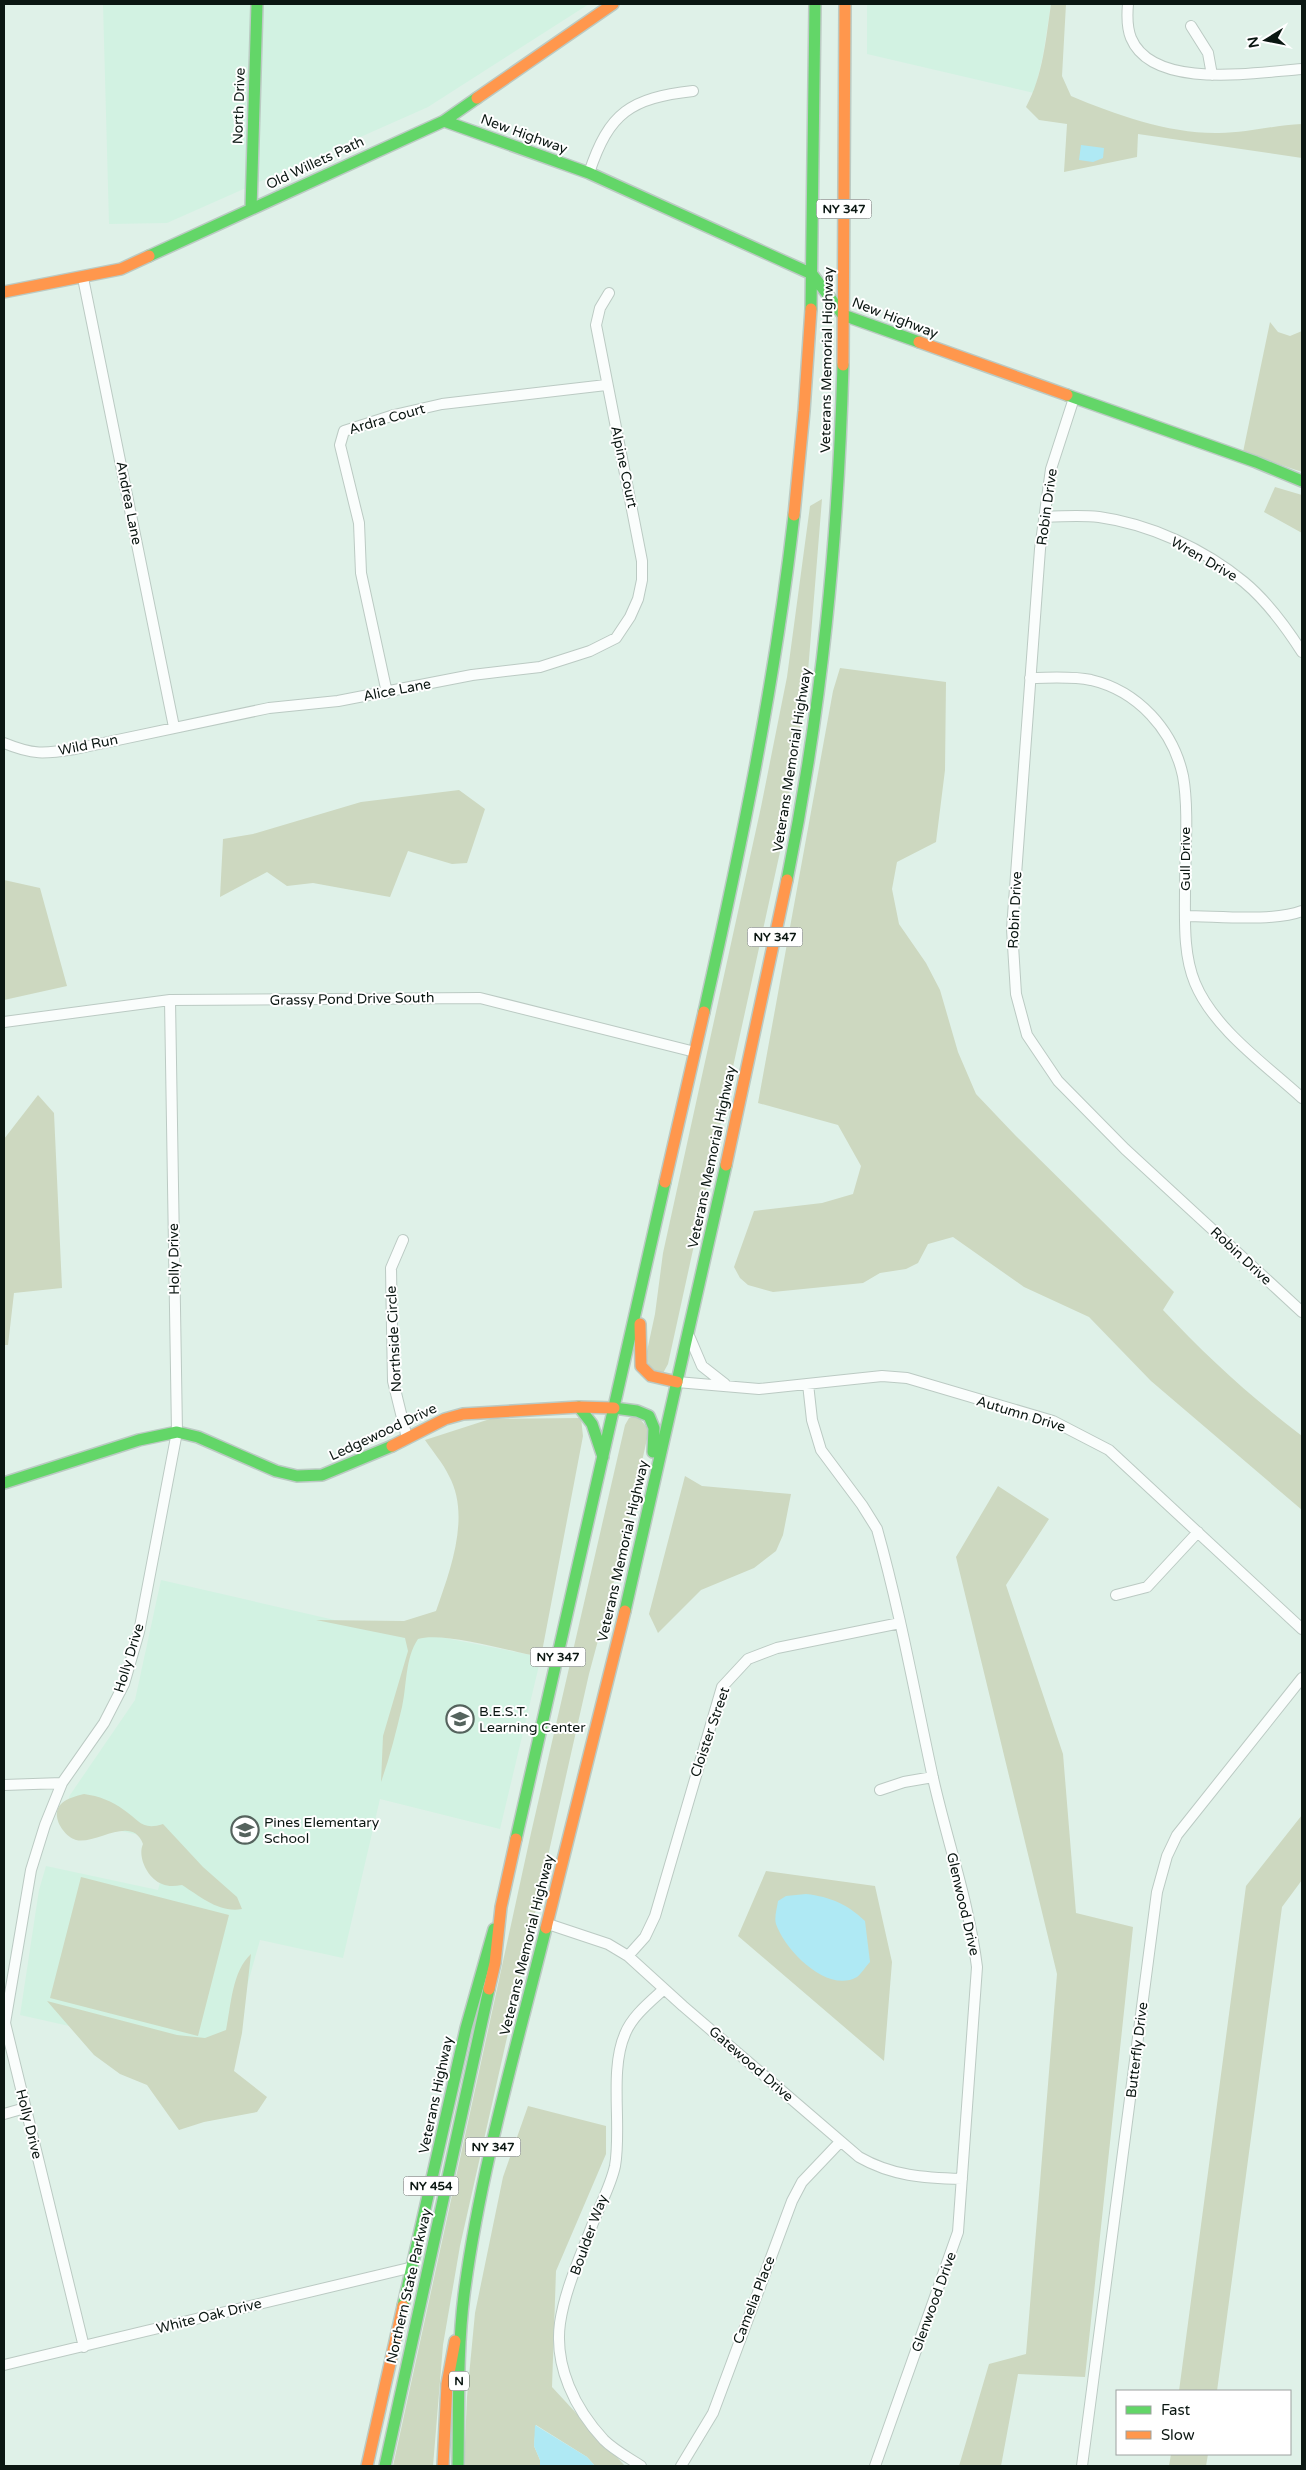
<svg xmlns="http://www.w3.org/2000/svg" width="1306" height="2470" viewBox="0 0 1306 2470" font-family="'Varela Round',sans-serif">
<rect width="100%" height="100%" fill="#dff1e8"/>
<path fill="#d2f2e2" d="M103 4H589L428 107 167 223 109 224Z
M867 4H1051L1043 56 1034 93 867 54Z
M161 1580 413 1638 415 1632 541 1657 500 1829 380 1799 343 1958 260 1940 226 2061 20 2015 39 1890 46 1866 158 1890 171 1842 62 1818 70 1795 135 1700Z"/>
<path fill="#cdd8c0" d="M1051 4H1066L1062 76 1071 96C1116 115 1170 134 1219 133 1247 133 1274 125 1302 124V158L1138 134 1137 157 1064 172 1067 124 1039 120 1026 107C1043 76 1046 38 1051 4Z
M1270 322 1278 332 1290 336 1302 331V472L1243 452Z
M1275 487 1302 495V533L1264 512Z
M822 499 807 684 780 852 668 1364 662 1375 649 1372 647 1351 655 1314 663 1253 761 807 787 677 810 506Z
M840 668 946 682 945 770 936 842 897 862 892 889 899 924 926 963 940 990 958 1052 976 1094 1015 1135 1174 1292 1163 1310C1206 1356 1252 1398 1302 1436V1510L1151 1381 1089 1317 1024 1287 953 1237 928 1244 918 1263 906 1269 880 1273 863 1283 773 1292 748 1285 740 1278 734 1267 754 1211 822 1203 853 1194 861 1166 838 1125 758 1103 833 691Z
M459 790 485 809 467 863 452 864 408 851 390 897 313 883 287 886 267 872 220 897 223 839 253 834 361 802Z
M4 880 40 888 67 986 4 1000Z
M38 1095 54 1113 62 1288 14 1293 8 1345H4V1139Z
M637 1415 649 1430 622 1551 589 1674 460 2246 443 2345 433 2466H393L531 1833 625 1425 629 1418Z
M581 1418 583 1436 541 1657C512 1652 443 1631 418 1639 405 1658 407 1685 402 1707 396 1732 390 1757 381 1782L383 1736 408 1651 405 1638 316 1620 404 1621 436 1611C450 1571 471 1516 449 1476 443 1463 433 1452 425 1440L490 1419Z
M685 1476 702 1486 791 1494 783 1535 776 1551 754 1568 701 1590 658 1633 649 1614Z
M998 1486 1049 1519 1006 1585 1063 1754 1076 1913 1133 1927 1085 2377 1018 2374 1001 2466H959L989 2364 1026 2354 1057 1974 956 1557Z
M84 1794C99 1796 112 1801 124 1810 139 1820 142 1831 163 1824L203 1867 237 1897 242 1909C219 1913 201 1897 182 1885 175 1886 169 1887 162 1884 148 1879 137 1857 143 1844 132 1814 96 1845 76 1840 63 1836 49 1814 62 1803 68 1798 76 1796 84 1794Z
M1302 1815V1880L1282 1907 1217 2391H1179L1246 1886Z
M766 1871 875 1886 892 1962 884 2061 738 1936Z
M81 1877 229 1915 198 2036 50 1998Z
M251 1954 242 2033 234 2071 267 2097 257 2112 204 2122 179 2130 147 2085 120 2074 94 2055 47 2001 177 2035 205 2038 226 2030C231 2006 232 1971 251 1954Z
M528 2106 606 2126V2154L556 2271 552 2387 625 2466H595L587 2457 536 2425 534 2446 540 2460V2466H464L467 2397 475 2313 503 2177Z
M1171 2454H1208L1206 2466H1169Z"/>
<path fill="#afe9f4" d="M1081 145 1104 148 1103 158 1093 162 1079 160Z
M806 1894C831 1897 847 1904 865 1921L870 1962C866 1966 861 1974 857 1977 827 1994 785 1950 776 1924 774 1918 777 1908 778 1901L786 1896Z
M535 2425 587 2457 595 2466H540V2460L534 2446Z"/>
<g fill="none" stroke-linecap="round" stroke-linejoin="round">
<g stroke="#bbcac3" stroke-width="12">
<path id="street" d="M1128 4C1127 15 1127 28 1131 38 1153 91 1258 72 1302 69
M1191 26 1208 53 1212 75
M589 173C609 112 631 98 693 91
M83 278 174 727
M1074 398 1051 469 1040 549 1012 929 1016 994 1027 1035 1058 1081 1125 1149 1302 1312
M1045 517C1063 516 1081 515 1099 517 1150 524 1204 549 1244 582 1267 601 1286 627 1302 652
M1030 678C1050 678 1071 676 1091 680 1138 691 1173 730 1183 776 1189 809 1185 855 1185 889 1185 920 1183 954 1195 983 1214 1029 1266 1065 1302 1098
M387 693 361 573 359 523 340 445 344 431 394 415 442 404 606 385
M4 743C33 755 44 754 75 749L269 708 338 701 472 675 540 667 590 651 616 638 630 617 638 599 642 580V561L596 325 600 308 609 293
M1185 916C1218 916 1272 922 1302 911
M4 1022 170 1000 480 998 695 1052
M403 1240 391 1268 392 1328 393 1381 407 1438
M690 1338 702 1366 725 1384
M677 1382 759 1389 882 1376 907 1378 1053 1421 1109 1450 1302 1629
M808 1384 812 1420 821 1450 862 1505 877 1529C900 1611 915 1695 933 1778 947 1841 969 1902 977 1967L958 2232 875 2466
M1116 1595 1147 1587 1198 1532
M4 1785 62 1783
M880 1790 904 1782 933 1777
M548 1924 608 1944 628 1956 683 2006 859 2157C892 2176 924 2178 962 2179
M628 1956 645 1937 655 1916 722 1687 748 1659 777 1648 900 1623
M4 2114 25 2108
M84 2347 5 2023 31 1870 45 1825 62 1783 104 1723 124 1684 139 1632 177 1432 170 1000
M4 2365 413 2267
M641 2466C629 2458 614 2450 604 2440 575 2409 554 2366 560 2323 565 2289 581 2255 593 2223 600 2205 611 2185 615 2166 622 2127 609 2070 625 2034 632 2016 650 2002 664 1989
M681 2466 713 2413 792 2201 802 2182 840 2142
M1082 2466 1157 1892 1167 1856 1177 1835 1302 1678"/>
</g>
<g stroke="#bbcac3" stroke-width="14">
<path id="fast" d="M444 121 589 173 812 274 843 315 919 342
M251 209 257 4
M149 256 444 121 477 98
M811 309 815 4
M1067 395 1256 462 1302 481
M787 880C822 707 838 542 843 365
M704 1012C741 847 775 683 794 515
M579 1407 592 1424 603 1457
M614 1408 637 1411 649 1416 654 1428 653 1452
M4 1483 139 1440 177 1432 198 1437 276 1471 297 1476 322 1475 392 1446
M625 1611 726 1165
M516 1839 665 1182
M403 2306 466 2028 494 1929
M385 2466 489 1989
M458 2466C459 2410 457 2351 464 2295 480 2171 516 2049 546 1928"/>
</g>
<g stroke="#bbcac3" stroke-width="14">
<path id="slow" d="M477 98 613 4
M4 292 121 269 149 256
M919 342 1067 395
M843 365 845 4
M794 515 804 411 811 309
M726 1165 787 880
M665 1182 704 1012
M640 1324 641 1366 651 1376 677 1382
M392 1446 445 1419 463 1414 579 1407 614 1408
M546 1928 625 1611
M489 1989 495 1963 501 1907 516 1839
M367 2466 403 2306
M443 2466 447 2384 455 2341"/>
</g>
<use href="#street" stroke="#fafdfc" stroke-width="10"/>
<use href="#fast" stroke="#63d668" stroke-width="11"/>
<use href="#slow" stroke="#ff974d" stroke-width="11"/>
</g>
<defs>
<g id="school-ring" transform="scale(1.4375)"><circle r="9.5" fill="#fff" stroke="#55635d" stroke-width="1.5"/><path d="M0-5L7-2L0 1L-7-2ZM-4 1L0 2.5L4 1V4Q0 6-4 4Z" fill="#55635d"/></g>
</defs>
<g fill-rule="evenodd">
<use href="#school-ring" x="460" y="1719"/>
<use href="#school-ring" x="245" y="1830"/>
</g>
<g text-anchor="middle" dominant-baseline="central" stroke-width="4" stroke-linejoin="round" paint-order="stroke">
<g fill="#fff" stroke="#545d59" stroke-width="1">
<rect x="816.5" y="199.5" width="55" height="19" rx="4"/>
<rect x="747.5" y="927.5" width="55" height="19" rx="4"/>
<rect x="530.5" y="1647.5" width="55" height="19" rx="4"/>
<rect x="465.5" y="2137.5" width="55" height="19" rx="4"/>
<rect x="403.5" y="2176.5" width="55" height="19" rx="4"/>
<rect x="449" y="2371.5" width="20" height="19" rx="4"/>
</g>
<g font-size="12" font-weight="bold" fill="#0b1712">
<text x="844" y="209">NY 347</text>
<text x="775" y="937">NY 347</text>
<text x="558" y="1657">NY 347</text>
<text x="493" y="2147">NY 347</text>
<text x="431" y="2186">NY 454</text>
<text x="459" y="2381">N</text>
</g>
<g font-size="14" fill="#0b1712" stroke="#fff">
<text transform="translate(239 106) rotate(-88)">North Drive</text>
<text transform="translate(524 134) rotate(20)">New Highway</text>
<text transform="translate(315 163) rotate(-25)">Old Willets Path</text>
<text transform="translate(895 318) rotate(21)">New Highway</text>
<text transform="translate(827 360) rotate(-89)">Veterans Memorial Highway</text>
<text transform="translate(387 419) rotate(-16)">Ardra Court</text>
<text transform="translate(624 467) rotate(78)">Alpine Court</text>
<text transform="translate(129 503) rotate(79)">Andrea Lane</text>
<text transform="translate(1047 507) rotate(-82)">Robin Drive</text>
<text transform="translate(1204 559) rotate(30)">Wren Drive</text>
<text transform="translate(397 690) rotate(-11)">Alice Lane</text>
<text transform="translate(88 745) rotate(-11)">Wild Run</text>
<text transform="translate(792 760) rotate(-81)">Veterans Memorial Highway</text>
<text transform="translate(1185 859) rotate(-90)">Gull Drive</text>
<text transform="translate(1015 910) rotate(-87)">Robin Drive</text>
<text transform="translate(352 999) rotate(-1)">Grassy Pond Drive South</text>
<text transform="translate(712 1157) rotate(-78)">Veterans Memorial Highway</text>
<text transform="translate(1241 1256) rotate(43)">Robin Drive</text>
<text transform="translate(174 1259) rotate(-91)">Holly Drive</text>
<text transform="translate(394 1339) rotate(-93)">Northside Circle</text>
<text transform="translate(1021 1414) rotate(17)">Autumn Drive</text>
<text transform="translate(383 1432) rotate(-25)">Ledgewood Drive</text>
<text transform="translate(623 1551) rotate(-77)">Veterans Memorial Highway</text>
<text transform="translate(129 1658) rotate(-73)">Holly Drive</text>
<text transform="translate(710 1732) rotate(-71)">Cloister Street</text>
<text transform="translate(963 1904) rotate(77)">Glenwood Drive</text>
<text transform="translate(527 1945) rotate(-76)">Veterans Memorial Highway</text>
<text transform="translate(1137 2050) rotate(-83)">Butterfly Drive</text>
<text transform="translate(751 2064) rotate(41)">Gatewood Drive</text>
<text transform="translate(436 2095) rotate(-78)">Veterans Highway</text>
<text transform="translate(29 2124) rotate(76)">Holly Drive</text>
<text transform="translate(589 2235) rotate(-70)">Boulder Way</text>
<text transform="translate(409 2286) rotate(-77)">Northern State Parkway</text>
<text transform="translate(754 2300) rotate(-69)">Camelia Place</text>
<text transform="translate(934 2302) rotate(-70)">Glenwood Drive</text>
<text transform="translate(209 2316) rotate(-14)">White Oak Drive</text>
</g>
<g font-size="14" fill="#0b1712" stroke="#fff" text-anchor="start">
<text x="479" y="1711">B.E.S.T.<tspan x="479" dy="16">Learning Center</tspan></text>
<text x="264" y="1822">Pines Elementary<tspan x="264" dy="16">School</tspan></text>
</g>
</g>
<rect width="1306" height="2470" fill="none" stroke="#0b1712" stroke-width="10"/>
<rect x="1116" y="2390" width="175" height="65" fill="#ffffff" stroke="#9da2a0"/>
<rect x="1126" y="2406" width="25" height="8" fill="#63d668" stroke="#9da2a0"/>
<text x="1161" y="2415" font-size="15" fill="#0b1712">Fast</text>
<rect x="1126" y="2431" width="25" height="8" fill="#ff974d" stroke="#9da2a0"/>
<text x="1161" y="2440" font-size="15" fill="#0b1712">Slow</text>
<g transform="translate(1266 40) rotate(260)" stroke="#ffffff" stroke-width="4" paint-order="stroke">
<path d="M0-4L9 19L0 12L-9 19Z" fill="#0b1712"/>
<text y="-8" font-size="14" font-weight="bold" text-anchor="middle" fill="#0b1712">N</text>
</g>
</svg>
